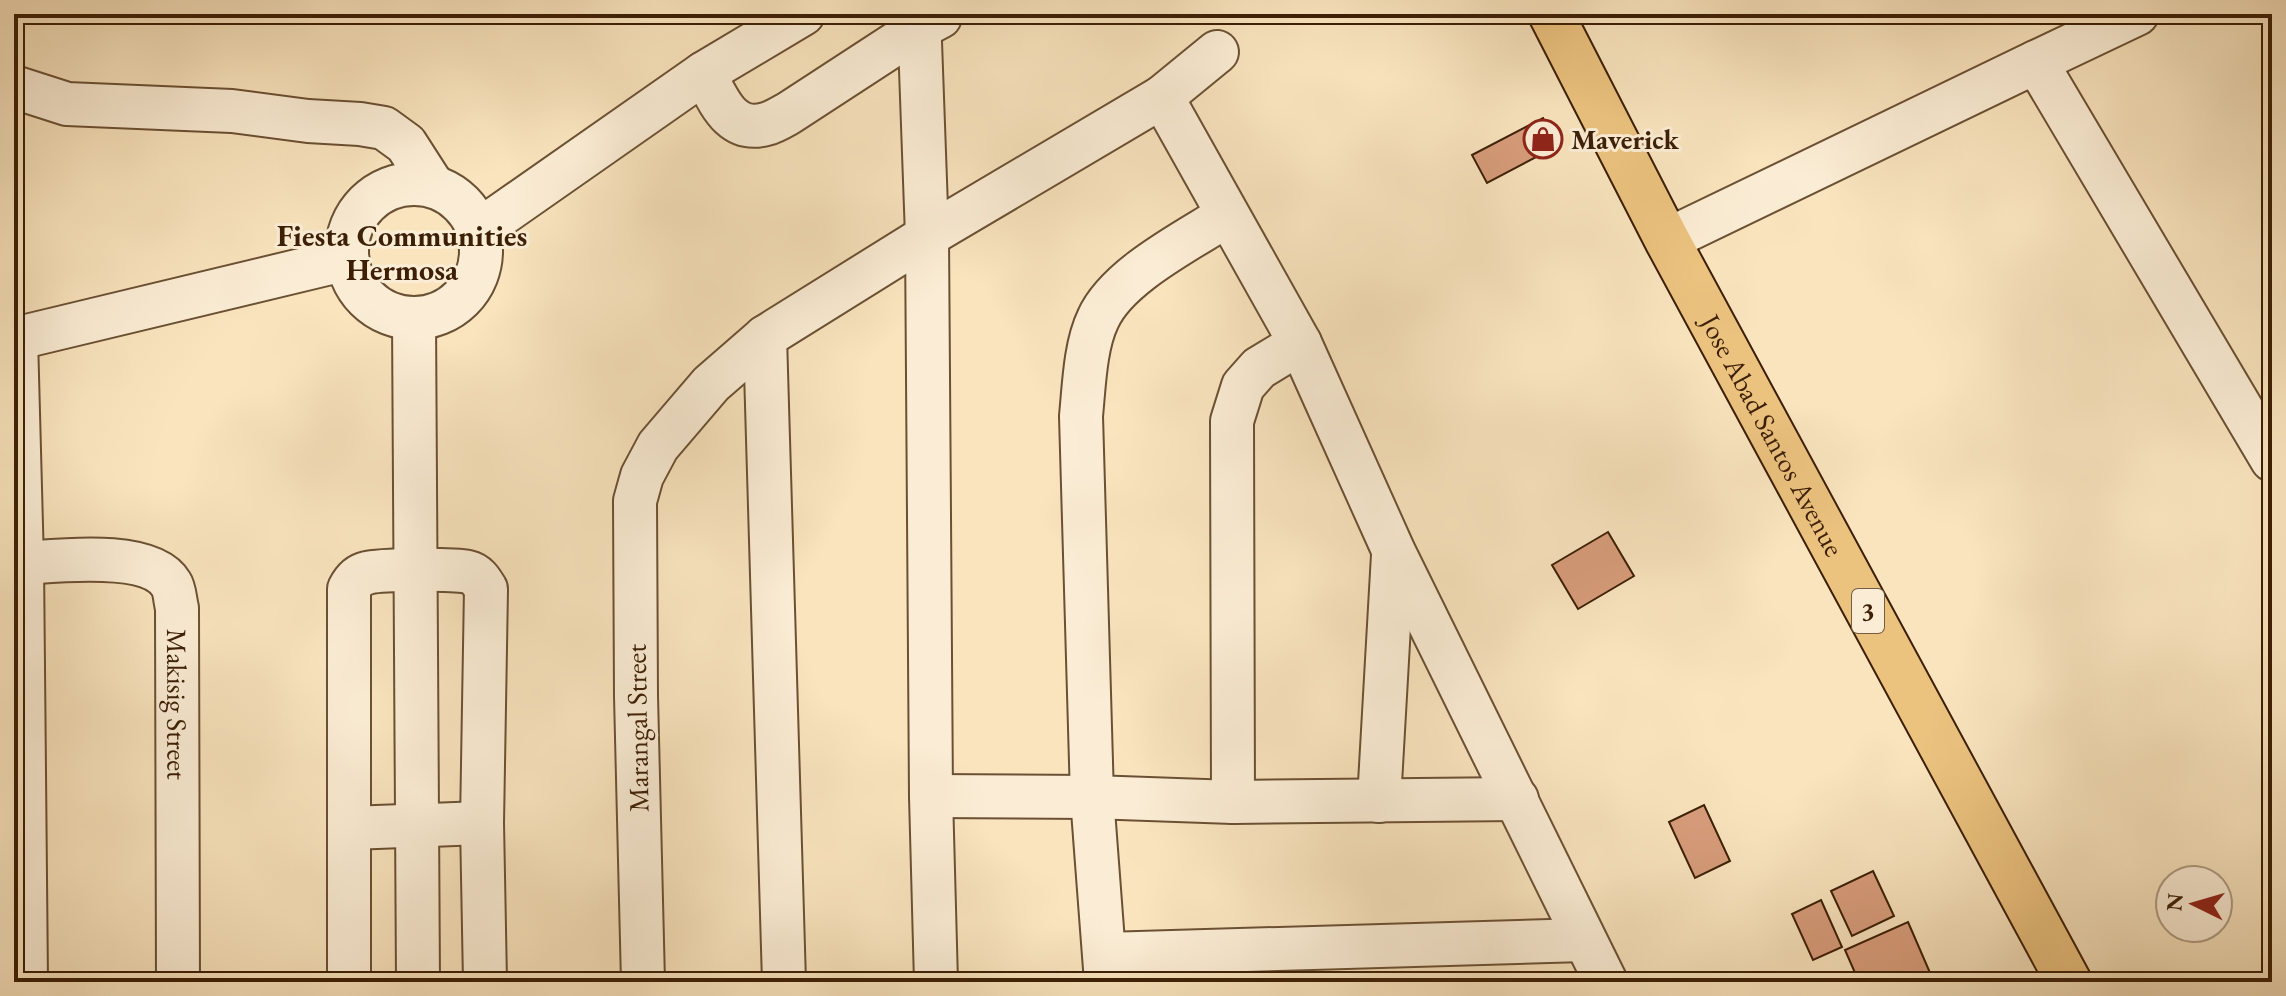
<svg xmlns="http://www.w3.org/2000/svg" width="2286" height="996" viewBox="0 0 2286 996" font-family="'EB Garamond',serif">
<rect width="100%" height="100%" fill="#f9e4be"/>
<filter id="stains"><feTurbulence type="fractalNoise" baseFrequency=".0025" numOctaves="4"/><feColorMatrix values="0 0 0 0 .2 0 0 0 0 .09 0 0 0 0 .02 0 0 0 .5 -.17"/></filter>
<radialGradient id="worn" r=".72"><stop offset=".6" stop-color="#630" stop-opacity="0"/><stop offset="1" stop-color="#630" stop-opacity=".3"/></radialGradient>
<path fill="#d89d7c" stroke="#3c1f05" stroke-width="2" d="M1543 118 1557 146 1487 183 1472 155Z
M1608 532 1634 576 1578 609 1552 565Z
M1704 805 1730 861 1695 878 1669 822Z
M1873 871 1894 916 1852 936 1831 891Z
M1821 900 1842 947 1813 960 1792 914Z
M1908 922 1931 975 1915 982H1859L1845 950Z"/>
<g fill="none" stroke-linecap="round" stroke-linejoin="round">
<g stroke="#6b5033" stroke-width="46">
<g id="minor">
<path d="M919 14 927 236 931 796 936 982"/>
<path d="M2036 62 2137 14"/>
<path d="M704 73C718 98 729 134 766 124 774 122 782 117 789 113L921 27 940 17"/>
<path d="M14 87 67 104 232 111 308 121 360 124 384 128 406 144 433 186"/>
<path d="M1162 97 1217 52"/>
<circle cx="414" cy="251" r="67"/>
<path d="M478 231 704 73 803 14"/>
<path d="M1667 240 2036 62 2272 460"/>
<path d="M414 318 418 982"/>
<path d="M765 337 784 982"/>
<path d="M16 338 22 563 26 982"/>
<path d="M14 339 347 259"/>
<path id="s1" d="M14 567 22 563C57 561 150 549 171 584 175 590 175 601 177 608L178 982"/>
<path d="M931 796 1092 797 1233 802 1517 799"/>
<path d="M1379 801 1393 555"/>
<path d="M1233 802 1232 421 1243 386 1259 368 1300 343"/>
<path d="M350 828 482 823"/>
<path d="M1105 954 1584 940"/>
<path d="M349 982V589C353 581 358 575 367 573 381 569 454 569 468 572 477 574 481 581 486 589L482 823 485 982"/>
<path d="M643 982 636 696 635 501 642 476 658 446 711 384 765 337 927 236 1162 97 1300 343 1394 552 1606 982"/>
<path d="M1106 982 1092 797 1081 416C1084 386 1085 346 1098 319 1117 276 1187 241 1226 216"/>
</g>
</g>
<g stroke="#3c1f05" stroke-width="48">
<g id="highway">
<path id="s2" d="M1551 14 1667 240 2069 982"/>
</g>
</g>
<use href="#minor" stroke="#fbedd5" stroke-width="42"/>
<use href="#highway" stroke="#ecc27f" stroke-width="44"/>
</g>
<defs>
<g id="shop-ring" transform="scale(2)"><circle r="9.5" fill="#fbedd5" stroke="#8f2418" stroke-width="1.5"/><path d="M-5-2.5h2.3a2.7 3.5 0 0 1 5.4 0H5L5.5 6h-11ZM-1.5-2.5h3a1.5 2.3 0 0 0-3 0Z" fill="#8f2418"/></g>
</defs>
<g fill-rule="evenodd">
<use href="#shop-ring" x="1543" y="139"/>
</g>
<g text-anchor="middle" dominant-baseline="central" stroke-width="6" stroke-linejoin="round" paint-order="stroke">
<rect fill="#fbedd5" stroke="#755d43" stroke-width="2" x="1852" y="589" width="32" height="44" rx="6"/>
<g font-size="26" font-weight="bold" fill="#3c1f05">
<text x="1868" y="611">3</text>
</g>
<g font-size="28" font-weight="bold" fill="#3c1f05" stroke="#fbedd5" text-anchor="start">
<text x="1571" y="139">Maverick</text>
</g>
<g font-size="28" fill="#3c1f05" stroke="#fbedd5">
<text stroke="none"><textPath href="#s2" startOffset="476">Jose Abad Santos Avenue</textPath></text>
<text stroke="none"><textPath href="#s1" startOffset="286">Makisig Street</textPath></text>
<text transform="translate(637 728) rotate(-91)">Marangal Street</text>
</g>
<g font-size="30" font-weight="bold" fill="#3c1f05" stroke="#fbedd5">
<text x="402" y="235">Fiesta Communities<tspan x="402" dy="34">Hermosa</tspan></text>
</g>
</g>
<rect width="2286" height="996" fill="none" stroke="#f9e4be" stroke-width="48"/>
<rect x="16" y="16" width="2254" height="964" fill="none" stroke="#3c1f05" stroke-width="4"/>
<rect x="24" y="24" width="2238" height="948" fill="none" stroke="#3c1f05" stroke-width="2"/>
<g transform="translate(2194 904) rotate(275)"><circle r="38" fill="#fbedd5" stroke="#af9b82" stroke-width="2"/>
<path d="M0-6L14 30L0 20L-14 30Z" fill="#8f2418"/>
<text y="-12" font-size="22" font-weight="bold" text-anchor="middle" fill="#3c1f05">N</text>
</g>
<rect width="100%" height="100%" filter="url(#stains)"/>
<rect width="100%" height="100%" fill="url(#worn)"/>
</svg>
